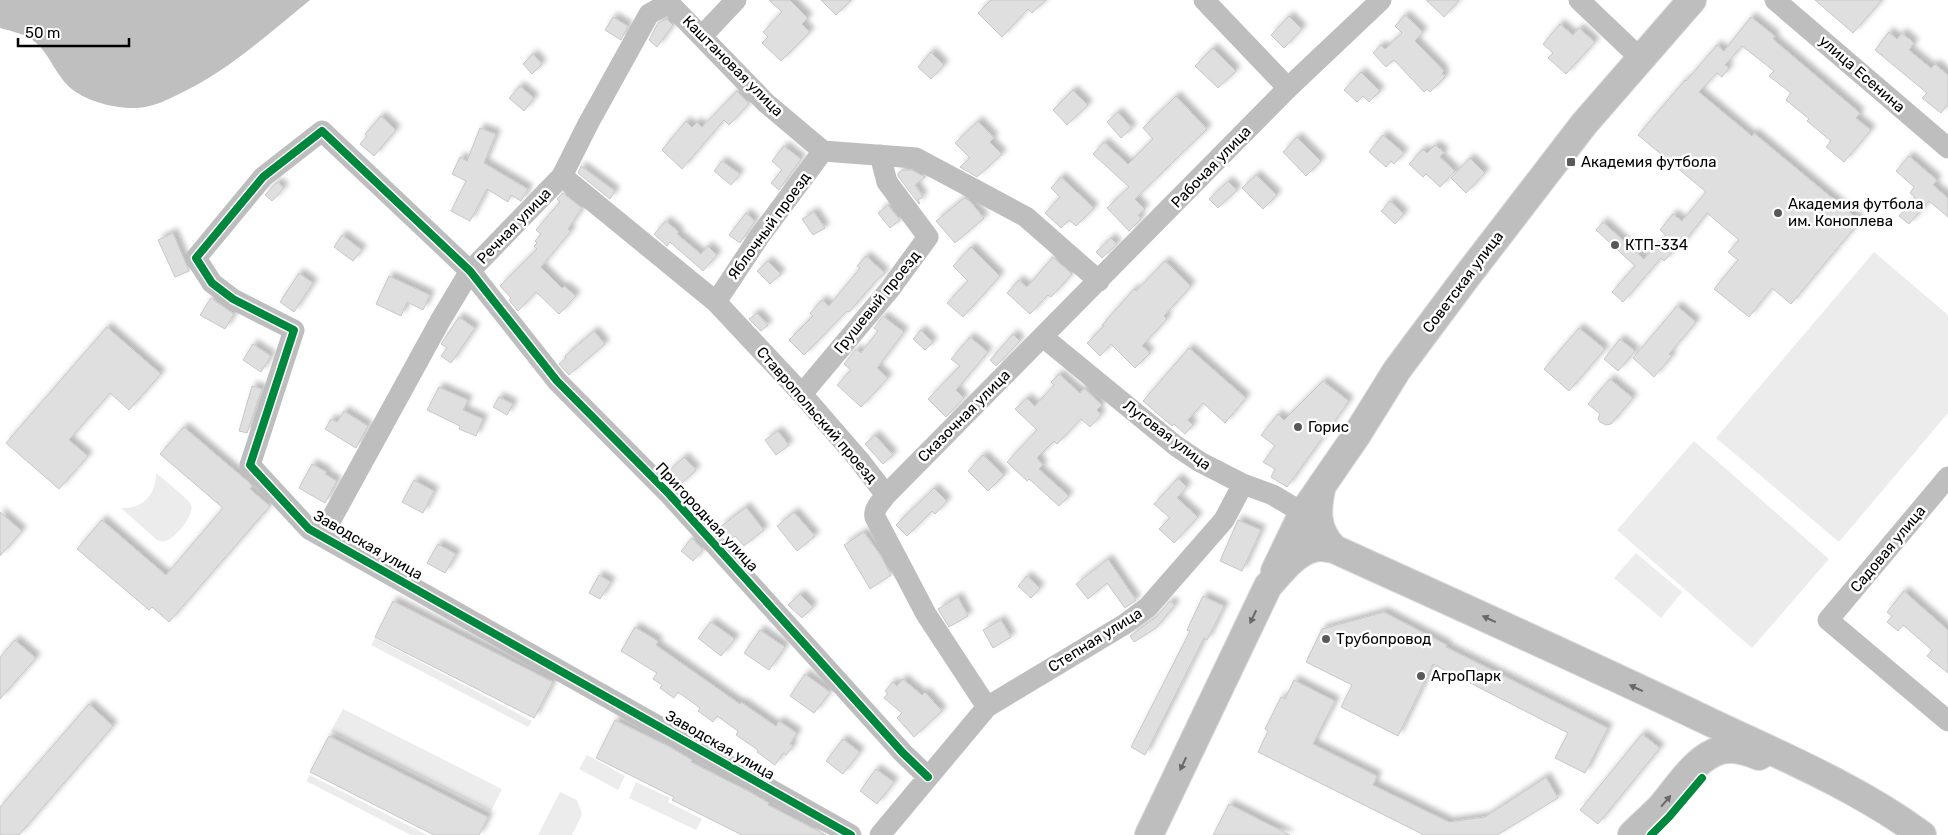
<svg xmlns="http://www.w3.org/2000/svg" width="1948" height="835" viewBox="0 0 1948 835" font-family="Rubik,sans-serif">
<defs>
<filter id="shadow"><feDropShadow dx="4.5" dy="-4.5" stdDeviation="2.5" flood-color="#0004"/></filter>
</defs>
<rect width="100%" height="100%" fill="#fff"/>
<path fill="#ececec" d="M1874 252 1948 315V413L1839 542 1716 438Z
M1694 441 1829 559 1752 648 1617 530Z
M156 473C163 479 188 498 191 505 195 514 176 537 168 540 164 542 160 541 157 540L121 508C143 509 156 495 156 473Z
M1636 553 1682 592 1661 618 1614 578Z
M375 638 532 721 528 727 371 645Z
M343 709 502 789 491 811 331 731Z
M587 755 625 776 618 790 579 769Z
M310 775 427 835H411L306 781Z
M636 782 670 798 668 802 702 819 696 830 629 798Z
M560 792 577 800 582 814 572 835H538Z"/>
<path fill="#bfbfbf" d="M0 0H310C268 34 227 72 177 95 167 100 156 105 145 107 124 111 90 103 73 90 56 77 50 54 35 42 26 34 11 31 0 28Z"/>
<path fill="#dfdfdf" stroke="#c7c7c7" filter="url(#shadow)" d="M769 0H790L808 18 802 24 810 32 781 61 762 43 768 37 763 32 782 12Z
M821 0H851L836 15Z
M991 0H1046L1032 13 1028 9 1002 37 978 13Z
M1426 0H1459L1444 17Z
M1815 0H1882L1853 33Z
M1405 15 1423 32 1415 41 1444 71 1442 73 1445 77 1430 92 1427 89 1424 92 1394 60 1386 67 1373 53 1381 45 1385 49 1402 33 1395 26Z
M1289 16 1302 29 1284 48 1271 35Z
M613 17 628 26 621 40 605 30Z
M1751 17 1775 36 1773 39 1860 113 1856 118 1871 130 1844 162 1826 147 1831 141 1807 121 1809 119 1786 100 1791 93 1769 76 1774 71 1742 46 1725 65 1729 68 1722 77 1717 73 1699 92 1752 136 1754 133 1860 221 1791 304 1772 288 1749 317 1714 289 1738 260 1728 252 1739 240 1707 213 1680 247 1679 245 1664 261 1661 258 1623 302 1612 292 1635 266 1596 230 1603 222 1644 259 1666 235 1660 230 1673 214 1682 221 1706 192 1638 135 1685 80 1686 81 1717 45 1724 51Z
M667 19 673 25 657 47 649 40 658 23Z
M1560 24 1573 35 1579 28 1595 42 1566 74 1548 58 1553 53 1543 44Z
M1889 32 1897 39 1902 33 1914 43 1909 50 1931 68 1935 64 1948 75V104L1941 113 1922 98 1927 93 1875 50Z
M1213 48 1236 71 1218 88 1195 66Z
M931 52 944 65 931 79 918 67Z
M533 54 542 64 532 74 523 64Z
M1361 72 1380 91 1369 102 1363 96 1357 102 1344 90Z
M520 86 534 98 524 111 509 98Z
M1073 90 1088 105 1067 125 1053 110Z
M737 91 749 104 729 125 724 120 682 169 662 150 686 121 692 127 697 122 702 127Z
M1176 96 1207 129 1135 199 1145 209 1138 215 1141 219 1129 231 1107 208 1129 187 1093 154 1104 142 1128 164 1153 139 1143 128Z
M1118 112 1132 128 1121 138 1107 122Z
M381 116 396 130 374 156 360 144 367 136 365 134Z
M978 121 994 138 990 142 1002 154 977 177 960 167 970 158 955 143Z
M480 128 496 134 484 163 528 189 521 201 511 195 508 202 487 189 470 221 451 211 466 181 452 174 460 157 467 161Z
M1383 135 1404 153 1394 164 1391 161 1386 167 1369 152Z
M1297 137 1321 161 1306 176 1283 152Z
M1435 145 1444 152 1440 157 1455 171 1440 187 1426 174 1423 177 1409 164 1423 149 1427 153Z
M784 146 801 159 779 190 771 183 782 170 772 161Z
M1909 156 1937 180 1933 185 1948 198V217L1929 201 1909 224 1899 216 1915 197 1910 193 1914 187 1896 171Z
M1470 158 1485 173 1466 193 1451 178Z
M722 161 740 174 731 185 714 171Z
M581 166 615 191 610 199 578 173Z
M902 170H912L925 177 915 185 923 197 918 200 920 203 919 204 898 176V173Z
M1256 175 1277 195 1263 209 1242 188Z
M1061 177 1094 208 1076 226 1069 220 1061 228 1045 213 1060 197 1051 188Z
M1228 181 1237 190 1218 208 1209 199Z
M277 182 284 188 272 201 265 195Z
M563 193 582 208 568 229 571 231 541 267 562 288 564 286 576 296 559 314 536 292 518 311 509 300 511 298 500 286 537 249 534 246 537 243 535 241 541 234 536 230 560 202 557 199Z
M964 198 969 200 984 218 955 243 936 221Z
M1390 201 1404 214 1395 224 1381 211Z
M888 205 900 220 890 228 878 213Z
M814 212 825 228 813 235 802 219Z
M746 213 755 221 740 243 729 235Z
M666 221 679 232 677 234 701 254 708 246 717 255 703 271 670 242 667 246 654 234Z
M173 233 189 271 175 277 158 240Z
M342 235 362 250 353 261 334 247Z
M1111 238 1117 244 1102 258 1096 252Z
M971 247 1000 276 963 317 947 303 968 281 953 266Z
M866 256 885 273 875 282 849 312 847 311 804 355 789 340 813 316 810 313 822 300 829 306 860 268 857 266Z
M1053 257 1072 274 1051 297 1048 295 1030 314 1007 293 1019 280 1027 287Z
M768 261 781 274 770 284 757 271Z
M1165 261 1191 286 1164 316 1167 319 1142 346 1150 353 1135 368 1111 344 1100 356 1087 343 1104 326 1102 325 1134 289 1136 291Z
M299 273 313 283 294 312 280 302Z
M389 276 430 295 423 310 407 302 401 316 376 304Z
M211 298 234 314 225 329 200 315Z
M1677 306 1696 322 1669 354 1672 356 1654 377 1633 358Z
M757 313 768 325 761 331 749 319Z
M883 316 904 332 877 368 888 378 861 407 837 385 851 370 844 364 856 349 861 353 878 331 874 328Z
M459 317 475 328 451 363 441 356 447 348 441 344Z
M107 327 161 374 129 410 110 393 69 440 88 456 59 489 6 443Z
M1579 328 1605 349 1569 391 1544 369Z
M921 330 933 342 925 350 913 339Z
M594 331 605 344 569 375 559 364 566 358 565 356Z
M1013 334 1020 341 996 366 990 360Z
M970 337 988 352 956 390 964 398 946 417 928 399 960 366 951 359Z
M1620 339 1635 351 1618 371 1604 359Z
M253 344 271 356 261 372 243 360Z
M1189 348 1246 398 1225 423 1203 403 1188 420 1193 425 1185 434 1174 424 1172 426 1143 401Z
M1059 374 1080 393 1084 388 1102 405 1097 410 1101 415 1090 427 1081 419 1057 444 1054 441 1037 458 1043 465 1039 469 1069 496 1059 506 1029 479 1027 481 1007 462 1037 430 1015 409 1027 398 1035 406 1054 385 1051 382Z
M1610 379 1633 398 1611 424 1606 425 1600 422 1598 419 1600 414 1588 404Z
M1323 381 1349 401 1287 487 1271 477 1275 469 1263 462 1275 446 1261 435 1278 414 1284 420Z
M252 386 262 389 247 433 239 431Z
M439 387 468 400 463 410 483 419 476 436 459 429 460 426 427 410Z
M499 397 513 404 507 415 493 407Z
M344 411 368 426 356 448 325 429 331 419 337 422Z
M184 427 251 484 252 486 250 489 270 506 169 622 152 607 149 610 77 549 102 520 166 575 223 508 160 454Z
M778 431 789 445 776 455 765 440Z
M875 435 893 455 883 464 865 444Z
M983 455 1004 475 988 491 968 471Z
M684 457 696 470 679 486 667 473Z
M312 464 327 472 325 474 337 481 325 503 299 488Z
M1178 478 1187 487 1177 498 1198 517 1174 543 1159 529 1170 518 1154 504Z
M414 480 434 491 423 513 402 502Z
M934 488 947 501 935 514 932 511 907 536 896 525Z
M746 507 764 530 744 546 735 536 730 539 720 527Z
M0 512 22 531 0 556Z
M794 512 815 536 797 551 777 526Z
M1238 520 1261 530 1242 571 1220 561Z
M864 532 881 556 891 575 870 589 844 545Z
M692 538 703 550 693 561 681 551Z
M438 544 456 554 445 573 427 563Z
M1108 559 1136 600 1125 608 1107 583 1088 599 1076 584Z
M599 575 611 582 600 599 589 593Z
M1027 576 1040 588 1031 598 1018 586Z
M1904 591 1948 630V673L1927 656 1932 650 1903 625 1898 631 1887 622 1892 616 1887 612Z
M800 594 813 607 802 618 788 605Z
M1203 596 1224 606 1207 640 1204 638 1145 755 1131 747 1190 631 1187 630Z
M958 597 968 616 949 627 938 609Z
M393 601 553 682 534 718 375 637Z
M1170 601 1175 605 1156 628 1134 642 1130 636 1156 617Z
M1384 612 1447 645 1446 647 1608 728 1585 773 1555 758 1568 733 1433 664 1398 736 1341 707 1352 685 1306 662 1322 629Z
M1001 620 1011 637 993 648 983 630Z
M711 622 735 639 721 656 698 638Z
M635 627 658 641 656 645 740 704 741 702 776 726 779 721 797 733 790 744 793 746 786 755 783 753 775 765 757 752 758 750 736 735 738 731 717 716 713 722 698 711 700 708 678 692 674 698 660 688 662 685 653 679 657 673 621 651Z
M760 630 785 647 769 670 744 653Z
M15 640 36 658 0 699V657Z
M805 674 830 692 814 713 790 696Z
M903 679 922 695 925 692 942 711 914 737 897 718 902 713 884 698 888 693 885 691 893 682 897 686Z
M1294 680 1335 701 1313 744 1377 776 1373 785 1449 822 1485 817 1546 777 1558 798 1497 835H1424L1258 752 1268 731 1265 729 1281 697 1285 699Z
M89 704 113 726 19 835H0V807Z
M615 720 670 747 692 760 691 762 750 792 769 803 768 805 826 835H742L672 800 674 797 596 758Z
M1642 734 1660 748 1598 824 1580 810Z
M329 736 488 817 479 835H434L310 772Z
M843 739 860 752 843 774 826 761Z
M876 769 894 782 877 804 860 791Z
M1229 804 1290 835H1213Z"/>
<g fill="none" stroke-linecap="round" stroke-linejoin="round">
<g stroke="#dbdbdb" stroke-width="30">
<path id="major" d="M1322 485C1316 511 1315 529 1334 549
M1275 571 1303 513 1356 436 1397 370 1464 280 1584 124 1692 0
M1149 835 1268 586C1280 573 1295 552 1314 548 1320 546 1328 548 1334 549 1460 606 1587 663 1712 723 1784 757 1858 788 1922 835
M1632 835C1641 826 1651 817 1660 808 1677 789 1695 757 1721 750 1734 747 1747 751 1759 756"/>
</g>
<path stroke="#bebebe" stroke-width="21" d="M666 0 766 103 823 151
M1204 0 1288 88
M1579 0 1641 59
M1775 0 1948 148
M702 36 736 0
M823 151 916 158 1026 217 1099 281
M562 176 716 302 802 394 860 461 886 495C881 502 873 509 875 517L926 614 987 707
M716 302 759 237 823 151
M1043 337 1176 446 1200 462 1243 484 1273 495 1303 513
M802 394 890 289 928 237 887 182 880 155
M1948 477 1828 620 1948 721
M886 495 1288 88 1381 0
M322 536 440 321 470 271 562 176 588 124 649 14 669 3
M851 835 309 529 250 465 294 330 233 299 212 283 196 258 263 177 322 131 470 271 557 381 669 494 903 753 928 777
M880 835 987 707 1125 624 1148 607 1224 520 1243 484"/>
<use href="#major" stroke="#bebebe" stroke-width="28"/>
<g stroke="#fff" stroke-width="11">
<path id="cycleway" d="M851 835 309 529 250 465 294 330 233 299 212 283 196 258 263 177 322 131 470 271 557 381 669 494 903 753 928 777
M1651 835 1669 817 1702 778"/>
</g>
<use href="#cycleway" stroke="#00873e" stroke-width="8"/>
</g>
<defs><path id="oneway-solid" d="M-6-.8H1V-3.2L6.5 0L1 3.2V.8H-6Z" transform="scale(1.25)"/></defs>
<g fill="#686868">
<use href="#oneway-solid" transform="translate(1253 617) rotate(115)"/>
<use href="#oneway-solid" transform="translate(1489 619) rotate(-155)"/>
<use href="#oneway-solid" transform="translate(1636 688) rotate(-155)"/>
<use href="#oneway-solid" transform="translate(1183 764) rotate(115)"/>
<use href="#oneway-solid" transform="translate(1666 801) rotate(-49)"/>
</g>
<g fill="#595959" stroke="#fff" stroke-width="2">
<rect x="1566" y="157" width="10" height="10" rx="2.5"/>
<circle cx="1778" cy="213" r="5"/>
<circle cx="1615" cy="245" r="5"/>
<circle cx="1298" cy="427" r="5"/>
<circle cx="1326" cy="639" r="5"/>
<circle cx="1421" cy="676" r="5"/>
</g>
<g text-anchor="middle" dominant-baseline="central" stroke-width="5" stroke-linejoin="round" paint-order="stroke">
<g font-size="15" fill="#000" stroke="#fff">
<text transform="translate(733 66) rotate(45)">Каштановая улица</text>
<text transform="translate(1862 74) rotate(41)">улица Есенина</text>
<text transform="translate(1211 167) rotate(-46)">Рабочая улица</text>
<text transform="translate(514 226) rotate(-46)">Речная улица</text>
<text transform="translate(769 226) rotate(-54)">Яблочный проезд</text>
<text transform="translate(1463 282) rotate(-53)">Советская улица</text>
<text transform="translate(877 302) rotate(-51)">Грушевый проезд</text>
<text transform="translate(817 415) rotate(49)">Ставропольский проезд</text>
<text transform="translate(964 416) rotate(-45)">Сказочная улица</text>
<text transform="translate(1167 435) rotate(37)">Луговая улица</text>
<text transform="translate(707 517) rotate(47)">Пригородная улица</text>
<text transform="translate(368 545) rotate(30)">Заводская улица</text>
<text transform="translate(1888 549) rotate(-50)">Садовая улица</text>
<text transform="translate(1095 640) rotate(-32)">Степная улица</text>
<text transform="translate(720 745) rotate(30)">Заводская улица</text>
</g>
<g font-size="15" fill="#000" stroke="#fff" text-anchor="start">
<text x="1581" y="162">Академия футбола</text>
<text x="1788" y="204">Академия футбола<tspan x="1788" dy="17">им. Коноплева</tspan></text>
<text x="1625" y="245">КТП-334</text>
<text x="1308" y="427">Горис</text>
<text x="1336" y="639">Трубопровод</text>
<text x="1431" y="676">АгроПарк</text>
</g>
</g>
<path d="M18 38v8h111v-8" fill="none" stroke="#000000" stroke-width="2.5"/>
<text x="25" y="38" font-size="15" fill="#000000" stroke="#ffffff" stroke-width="4" paint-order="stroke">50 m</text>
</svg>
